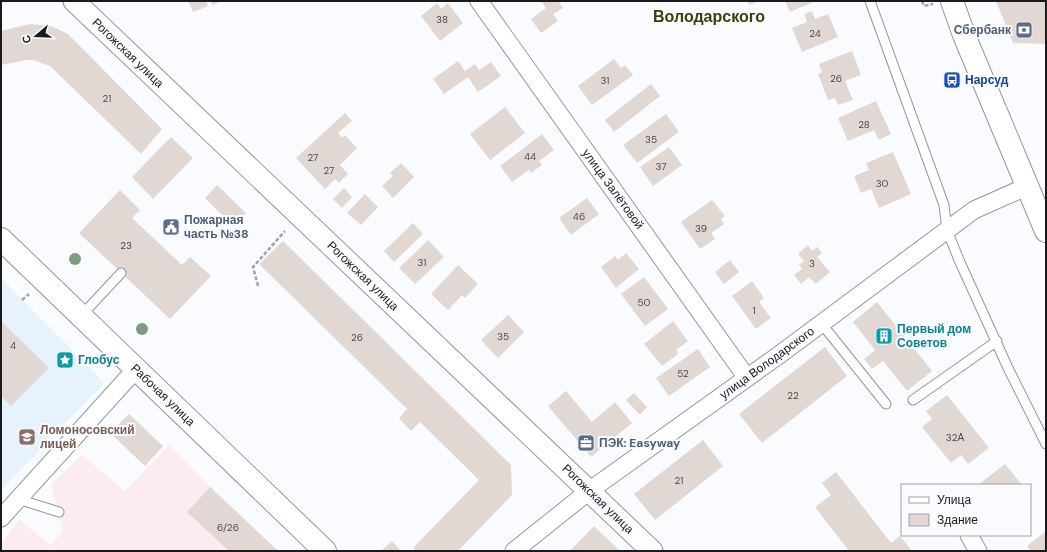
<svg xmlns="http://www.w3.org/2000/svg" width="1047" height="552" viewBox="0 0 1047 552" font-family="'DM Sans',sans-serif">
<rect width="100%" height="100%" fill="#f9fbfe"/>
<path fill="#e7f2ff" d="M1 278 104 383 1 490Z"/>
<path fill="#fcecef" d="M169 445 210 487 278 551H1V544L19 520 51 545 63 531 51 484 82 455 125 491Z"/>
<path fill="#e1d8d4" d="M188 1H206L208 6 193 12Z
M211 1H223L212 5Z
M544 1H558L563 8 553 14 558 21 541 33 531 19 546 8 542 2Z
M747 1H759L749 5Z
M785 1H816L790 12Z
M996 1H1046V44L1013 43Z
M437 3 441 9 448 3 463 23 440 41 421 16Z
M812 11 815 19 828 14 838 37 802 52 792 28 807 22 804 14Z
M30 24 51 26 68 34 162 129 141 154 50 66 33 60H26L1 65V31Z
M852 51 861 75 845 81 853 100 838 105 835 98 828 100 818 74 822 72 819 64Z
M614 59 621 68 625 65 633 75 592 105 578 86Z
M458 61 465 71 475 64 479 70 491 62 501 76 478 92 468 77 444 94 433 79Z
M651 84 660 96 614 132 605 120Z
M876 101 891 134 879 140 874 130 848 141 838 118Z
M505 107 525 133 490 160 470 134Z
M345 113 352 121 338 133 342 138 345 135 357 148 340 165 348 174 339 183 335 179 325 189 296 158Z
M666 114 679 132 637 163 623 145Z
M542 134 554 150 539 161 542 165 531 173 529 170 512 182 500 166Z
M171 137 193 158 153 199 132 177Z
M669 147 682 165 653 186 640 167Z
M893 152 911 194 879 208 871 189 861 193 854 176 869 170 866 163Z
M401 163 414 177 393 198 382 186 393 176 390 173Z
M217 185 246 213 233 226 205 198Z
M344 188 352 197 342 208 333 199Z
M120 190 140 210 132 218 182 265 190 257 211 276 170 319 79 233Z
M365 194 378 207 361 225 347 213Z
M587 198 599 214 571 235 559 218Z
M712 200 725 216 721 219 724 224 711 233 715 239 700 249 681 222Z
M413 223 423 234 394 262 384 251Z
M428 240 444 257 415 284 399 268Z
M283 241 511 465 512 495 458 551H417L413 548 479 480 420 422 411 431 399 418 407 409 259 264Z
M808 245 812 251 817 247 822 253 817 257 830 272 816 284 809 277 801 284 794 275 802 269 799 265 804 261 798 254Z
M626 253 639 269 616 288 601 267 615 256 618 260Z
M730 260 739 272 724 284 715 272Z
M458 265 478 284 465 298 462 295 448 310 431 294Z
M644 277 668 309 645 326 621 294Z
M752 281 764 298 759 302 771 318 756 329 732 296Z
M877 302 932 371 907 391 883 361 872 369 864 359 875 350 853 322Z
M508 315 524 332 498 358 481 340Z
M1 321 49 368 11 406 1 396Z
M673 321 688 341 676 350 678 354 662 366 644 344Z
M825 347 847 376 762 443 739 414Z
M698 349 710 367 669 396 656 378Z
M566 391 592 422 615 402 632 423 591 457 548 406Z
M634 393 647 407 640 415 626 400Z
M947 395 989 448 968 464 961 455 951 463 922 427 932 419 926 411Z
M129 414 163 446 145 466 110 433Z
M703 440 723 466 655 520 634 494Z
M1005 464 1022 485H978Z
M836 472 891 543 900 536 912 551H849L815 507 831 495 822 483Z
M210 487 239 514 278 551H229L187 512Z
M594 526 620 551H570Z
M1046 531V551H1031L1027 546Z
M392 541 401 551H381Z"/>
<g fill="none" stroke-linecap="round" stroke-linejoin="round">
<g stroke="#92989e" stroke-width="11">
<path id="service" d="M870 1 944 205 947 230 959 260 1008 368 1046 444
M81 316 121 273
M821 323 886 404
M913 400 997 341
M18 499 59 512"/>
</g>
<g stroke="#92989e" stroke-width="19">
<path id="minor" d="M479 1 747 378
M1 518 136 369
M969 535 978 551
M514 551 589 491 779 355 974 210 1028 186"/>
</g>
<g stroke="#92989e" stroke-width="23">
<path id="tertiary" d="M74 1 652 551"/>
</g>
<g stroke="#92989e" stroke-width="24">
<path id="secondary" d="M952 1 964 35 1046 231
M1 239 325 551"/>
</g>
<path stroke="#a1a3a6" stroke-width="2.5" stroke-dasharray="4 2" stroke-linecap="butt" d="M922 1 924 6 933 4
M258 286 253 267 285 231
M22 300 29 294"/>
<use href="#service" stroke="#fff" stroke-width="9"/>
<use href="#minor" stroke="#fff" stroke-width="17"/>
<use href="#tertiary" stroke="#fff" stroke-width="21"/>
<use href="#secondary" stroke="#fff" stroke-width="22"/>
</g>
<g fill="#7f9c83">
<circle cx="75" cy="259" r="6"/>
<circle cx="142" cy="329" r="6"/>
</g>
<defs>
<g id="bank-square" transform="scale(0.9)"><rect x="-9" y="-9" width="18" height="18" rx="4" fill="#5c6f8a" stroke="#f9fbfe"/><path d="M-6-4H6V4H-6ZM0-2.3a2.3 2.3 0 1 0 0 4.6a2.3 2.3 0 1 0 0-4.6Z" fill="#fff"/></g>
<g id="bus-square" transform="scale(0.9)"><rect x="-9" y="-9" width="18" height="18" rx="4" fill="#1a4fb4" stroke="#f9fbfe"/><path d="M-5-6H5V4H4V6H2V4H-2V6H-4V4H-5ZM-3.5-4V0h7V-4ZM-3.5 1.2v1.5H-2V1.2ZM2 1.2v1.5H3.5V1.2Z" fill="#fff"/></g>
<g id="civic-square" transform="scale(0.9)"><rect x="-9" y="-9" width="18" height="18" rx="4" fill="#5c6f8a" stroke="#f9fbfe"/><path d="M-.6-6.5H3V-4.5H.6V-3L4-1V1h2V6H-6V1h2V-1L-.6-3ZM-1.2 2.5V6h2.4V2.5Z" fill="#fff"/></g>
<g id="building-square" transform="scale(0.9)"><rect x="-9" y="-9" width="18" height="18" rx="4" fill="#0f9aa8" stroke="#f9fbfe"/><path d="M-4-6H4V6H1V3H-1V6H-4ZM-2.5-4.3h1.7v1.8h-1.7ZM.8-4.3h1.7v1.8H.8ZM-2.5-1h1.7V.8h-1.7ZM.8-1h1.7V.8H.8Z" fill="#fff"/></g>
<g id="sight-square" transform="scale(0.9)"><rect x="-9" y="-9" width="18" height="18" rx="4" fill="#0f9aa8" stroke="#f9fbfe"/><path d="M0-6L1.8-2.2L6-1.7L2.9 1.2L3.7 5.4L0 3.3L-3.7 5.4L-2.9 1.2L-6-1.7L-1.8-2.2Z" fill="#fff"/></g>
<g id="school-square" transform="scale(0.9)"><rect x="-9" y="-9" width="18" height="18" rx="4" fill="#8d6e63" stroke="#f9fbfe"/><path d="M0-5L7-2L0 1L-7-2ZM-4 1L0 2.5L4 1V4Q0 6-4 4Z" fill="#fff"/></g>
<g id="office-square" transform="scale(0.9)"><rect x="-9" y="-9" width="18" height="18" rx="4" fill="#5c6f8a" stroke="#f9fbfe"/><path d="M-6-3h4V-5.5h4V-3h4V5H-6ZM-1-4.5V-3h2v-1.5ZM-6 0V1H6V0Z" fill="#fff"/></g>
</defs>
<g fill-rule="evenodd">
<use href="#bank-square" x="1024" y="30"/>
<use href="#bus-square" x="952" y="80"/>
<use href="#civic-square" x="171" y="227"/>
<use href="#building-square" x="884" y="336"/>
<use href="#sight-square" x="65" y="360"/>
<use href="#school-square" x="27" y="437"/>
<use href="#office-square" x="586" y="443"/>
</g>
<g text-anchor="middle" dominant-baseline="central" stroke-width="4" stroke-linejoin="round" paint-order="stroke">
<g font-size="10" fill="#4a4a4b">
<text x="442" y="19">38</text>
<text x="815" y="33">24</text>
<text x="836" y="78">26</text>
<text x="605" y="80">31</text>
<text x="107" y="98">21</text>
<text x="864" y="124">28</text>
<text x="651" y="139">35</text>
<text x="530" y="156">44</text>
<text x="313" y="157">27</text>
<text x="661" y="166">37</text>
<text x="329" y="170">27</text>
<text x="882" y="183">30</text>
<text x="579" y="216">46</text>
<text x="701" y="228">39</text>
<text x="126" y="245">23</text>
<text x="422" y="262">31</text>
<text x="812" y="263">3</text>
<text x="644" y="302">50</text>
<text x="754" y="310">1</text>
<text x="503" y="336">35</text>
<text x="357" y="337">26</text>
<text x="13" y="345">4</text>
<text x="683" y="373">52</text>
<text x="793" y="395">22</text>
<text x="955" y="437">32А</text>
<text x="679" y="480">21</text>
<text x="228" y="527">6/26</text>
</g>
<g font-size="12" font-weight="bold" fill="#4e5e75" stroke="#f9fbfe" text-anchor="start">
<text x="1011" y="30" text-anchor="end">Сбербанк</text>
<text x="184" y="220">Пожарная<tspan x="184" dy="14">часть №38</tspan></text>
<text x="599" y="443">ПЭК: Easyway</text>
</g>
<g font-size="12" fill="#181a1d" stroke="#f9fbfe">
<text transform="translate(128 53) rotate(44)">Рогожская улица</text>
<text transform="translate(613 189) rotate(54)">улица Залётовой</text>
<text transform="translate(363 276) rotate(44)">Рогожская улица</text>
<text transform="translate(767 363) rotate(-36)">улица Володарского</text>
<text transform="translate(163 395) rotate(44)">Рабочая улица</text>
<text transform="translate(598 499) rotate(44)">Рогожская улица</text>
</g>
<g font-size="12" font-weight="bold" fill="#164399" stroke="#f9fbfe" text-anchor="start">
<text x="965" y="80">Нарсуд</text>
</g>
<g font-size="12" font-weight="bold" fill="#0d838f" stroke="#f9fbfe" text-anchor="start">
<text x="897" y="329">Первый дом<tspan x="897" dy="14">Советов</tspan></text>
<text x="78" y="360">Глобус</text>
</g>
<g font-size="12" font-weight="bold" fill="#785e54" stroke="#f9fbfe" text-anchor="start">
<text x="40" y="430">Ломоносовский<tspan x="40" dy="14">лицей</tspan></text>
</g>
<g font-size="16" font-weight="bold" fill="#364309" stroke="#f9fbfe">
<text x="709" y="16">Володарского</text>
</g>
</g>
<rect width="1047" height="552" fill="none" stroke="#181a1d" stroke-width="4"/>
<rect x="901" y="484" width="130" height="52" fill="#f9fbfe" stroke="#9fa1a4"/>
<rect x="909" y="497" width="20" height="6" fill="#ffffff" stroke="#9fa1a4"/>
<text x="937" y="504" font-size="12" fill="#181a1d">Улица</text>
<rect x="909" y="514" width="20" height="12" fill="#e1d8d4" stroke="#9fa1a4"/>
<text x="937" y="524" font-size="12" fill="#181a1d">Здание</text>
<g transform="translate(36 36) rotate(251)" stroke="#f9fbfe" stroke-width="3" paint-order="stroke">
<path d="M0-3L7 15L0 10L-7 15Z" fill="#181a1d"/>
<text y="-6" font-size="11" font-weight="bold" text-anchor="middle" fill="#181a1d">С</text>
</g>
</svg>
